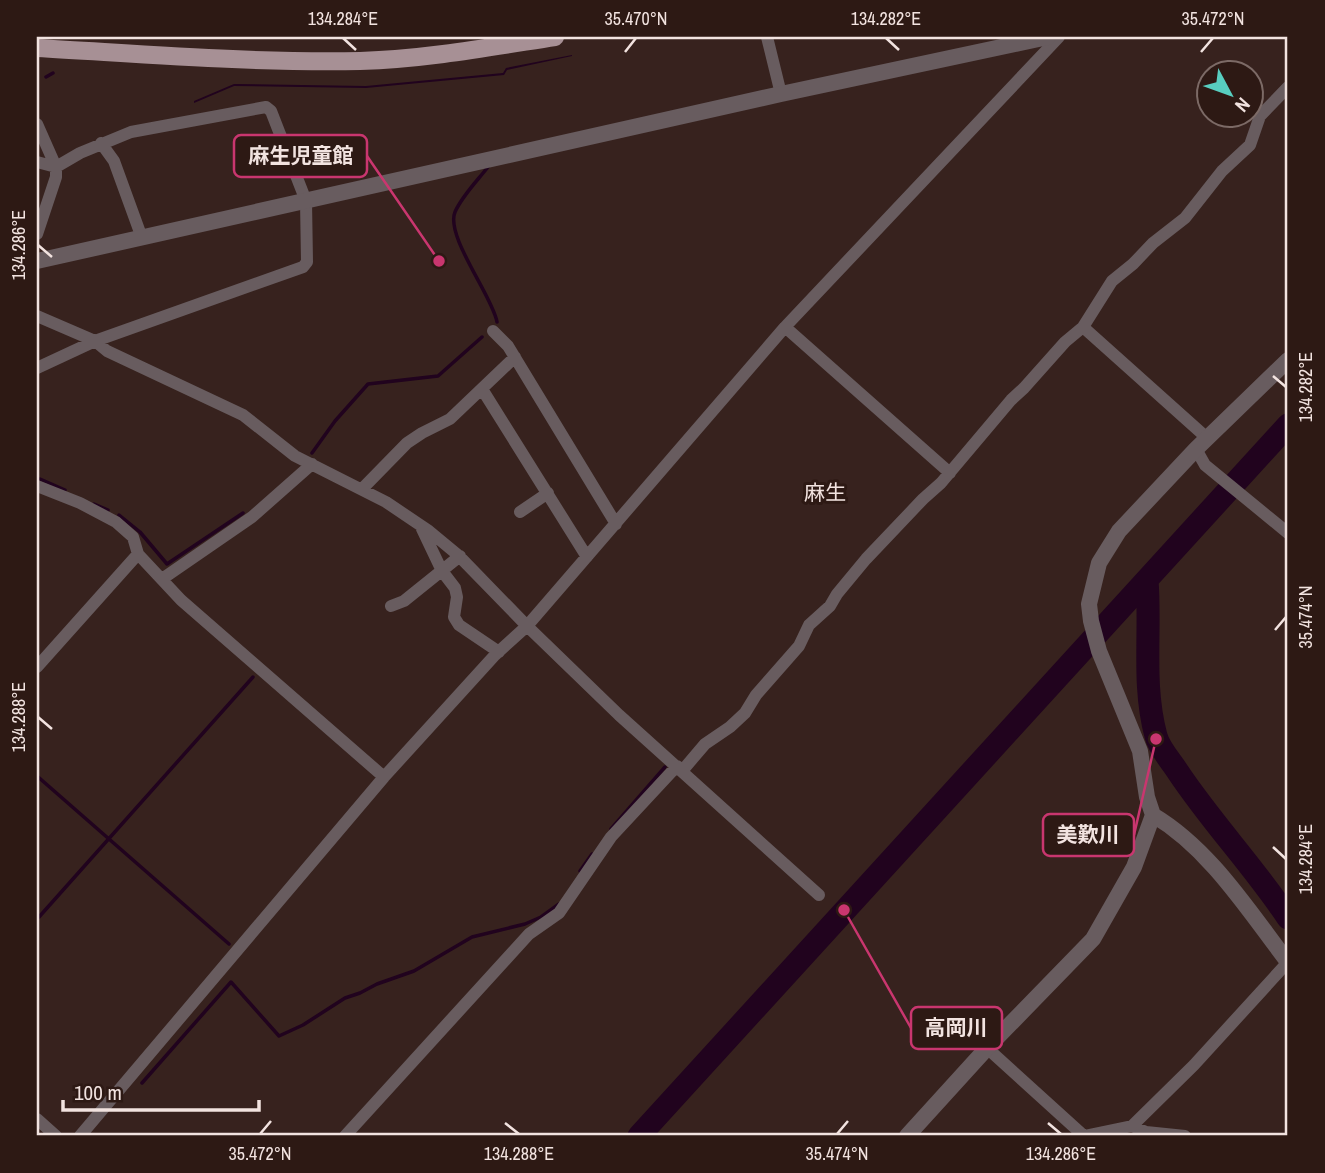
<svg xmlns="http://www.w3.org/2000/svg" width="1325" height="1173" viewBox="0 0 1325 1173" font-family="'Archivo Narrow','Noto Sans JP',sans-serif">
<rect width="100%" height="100%" fill="#37221e"/>
<path fill="#21031e" d="M572 55V56L507 70 504 75 366 88 234 86 194 103V101L234 84 366 86 503 73 506 68Z"/>
<g fill="none" stroke-linecap="round" stroke-linejoin="round">
<path stroke="#21031e" stroke-width="3.5" d="M46 77 53 73
M488 167C477 181 462 196 455 212 445 236 493 297 497 322
M312 453 335 421 368 384 438 376 482 337
M40 479 65 490
M94 504 108 510
M119 515 140 532 167 564 243 513
M37 776 229 944
M611 829 665 767
M580 871 592 854
M37 914 39 917 253 677
M142 1083 231 982 279 1036 303 1025 345 998 360 993 377 984 414 971 472 937 525 924 541 917 559 904"/>
<path stroke="#21031e" stroke-width="23" d="M1147 580C1151 632 1142 684 1156 736 1159 748 1171 761 1178 772 1212 823 1255 868 1288 918
M639 1136 1288 425"/>
<path stroke="#685c5f" stroke-width="12" d="M767 37 781 94
M37 124 56 167V177L37 234
M101 143 114 161 142 238
M37 162 56 167 80 153 131 132 266 107 271 111 306 201 307 262 303 267 95 341 37 368
M37 316 95 341 107 351 243 415 295 456 386 502 429 531 458 555 527 626 619 715 819 895
M785 327 950 473
M1083 327 1207 438
M493 331 508 346 616 524
M482 389 587 557
M1196 449 1205 465 1288 533
M37 486 80 503 116 522 133 537 138 554 181 600 384 777
M362 489 407 443 422 433 450 419 515 357
M520 512 548 493
M422 529 442 571 455 588 457 597 454 617 459 625 499 652
M162 579 252 517 312 464
M391 606 404 601 460 556
M37 667 138 554
M682 771 705 744 730 727 745 713 756 695 799 646 809 625 830 606 837 594 866 559 923 499 941 483 1011 400 1024 388 1065 342 1083 327 1112 281 1133 264 1153 243 1185 218 1222 171 1250 145 1260 116 1288 87
M987 1048 1084 1136 1132 1126 1194 1065 1288 962
M37 1119 56 1136
M1132 1126 1146 1132 1185 1136
M80 1136 384 777 495 655 527 626 785 327 1059 37
M345 1136 529 934 559 913 611 837 677 766"/>
<path stroke="#685c5f" stroke-width="16" d="M37 261 781 94 1048 37
M1153 815C1210 849 1248 910 1288 962
M907 1136 987 1048 1093 939 1134 867 1153 815 1147 797 1140 751 1099 651 1091 621 1089 604 1099 563 1119 531 1196 449 1288 360"/>
<path stroke="#a79095" stroke-width="18" d="M37 48C144 54 253 63 360 61 426 59 491 47 555 37"/>
</g>
<path fill="none" stroke="#f2e3e0" stroke-width="2.5" d="M343 38 356 50M886 38 899 50M625 52 636 38M1201 52 1213 38M38 245 52 257M1273 376 1286 387M1275 630 1286 617M38 717 52 729M1273 847 1286 859M505 1123 519 1134M1048 1123 1061 1134M260 1134 271 1121M837 1134 848 1121"/>
<g text-anchor="middle" dominant-baseline="central" stroke-width="6" stroke-linejoin="round" paint-order="stroke">
<g font-size="21" fill="#f2e3e0" stroke="#2d1914">
<text x="825" y="492">麻生</text>
</g>
</g>
<path fill="none" stroke="#c9366f" stroke-width="2.5" d="M439 261L367 156M1156 739L1134 835M844 910L911 1028"/>
<g fill="#c9366f" stroke="#2d1914" stroke-width="2.5">
<circle cx="439" cy="261" r="7"/>
<circle cx="1156" cy="739" r="7"/>
<circle cx="844" cy="910" r="7"/>
</g>
<g fill="#2d1914" stroke="#c9366f" stroke-width="2.5">
<rect x="234" y="135" width="133" height="42" rx="7"/>
<rect x="1043" y="814" width="91" height="42" rx="7"/>
<rect x="911" y="1007" width="91" height="42" rx="7"/>
</g>
<g font-size="21" text-anchor="middle" font-weight="bold" fill="#f2e3e0">
<text x="301" y="163">麻生児童館</text>
<text x="1088" y="842">美歎川</text>
<text x="956" y="1035">高岡川</text>
</g>
<rect width="1325" height="1173" fill="none" stroke="#2d1914" stroke-width="77"/>
<g transform="translate(1230 94) rotate(131)"><circle r="33" fill="#2d1914" stroke="#7c6a66" stroke-width="2"/>
<path d="M0-5L12 26L0 18L-12 26Z" fill="#58cec0"/>
<text y="-10" font-size="19" font-weight="bold" text-anchor="middle" fill="#f2e3e0">N</text>
</g>
<path d="M63 1100v10h196v-10" fill="none" stroke="#f2e3e0" stroke-width="3.5"/>
<text x="74" y="1100" font-size="21" fill="#f2e3e0" stroke="#2d1914" stroke-width="5" paint-order="stroke">100 m</text>
<rect x="38" y="38" width="1248" height="1096" fill="none" stroke="#f2e3e0" stroke-width="2.5"/>
<g font-size="18" text-anchor="middle" fill="#f2e3e0">
<text x="343" y="25">134.284°E</text>
<text x="636" y="25">35.470°N</text>
<text x="886" y="25">134.282°E</text>
<text x="1213" y="25">35.472°N</text>
<text transform="translate(19 245) rotate(-90)" y="6">134.286°E</text>
<text transform="translate(1306 387) rotate(-90)" y="6">134.282°E</text>
<text transform="translate(1306 617) rotate(-90)" y="6">35.474°N</text>
<text transform="translate(19 717) rotate(-90)" y="6">134.288°E</text>
<text transform="translate(1306 859) rotate(-90)" y="6">134.284°E</text>
<text x="260" y="1160">35.472°N</text>
<text x="519" y="1160">134.288°E</text>
<text x="837" y="1160">35.474°N</text>
<text x="1061" y="1160">134.286°E</text>
</g>
</svg>
